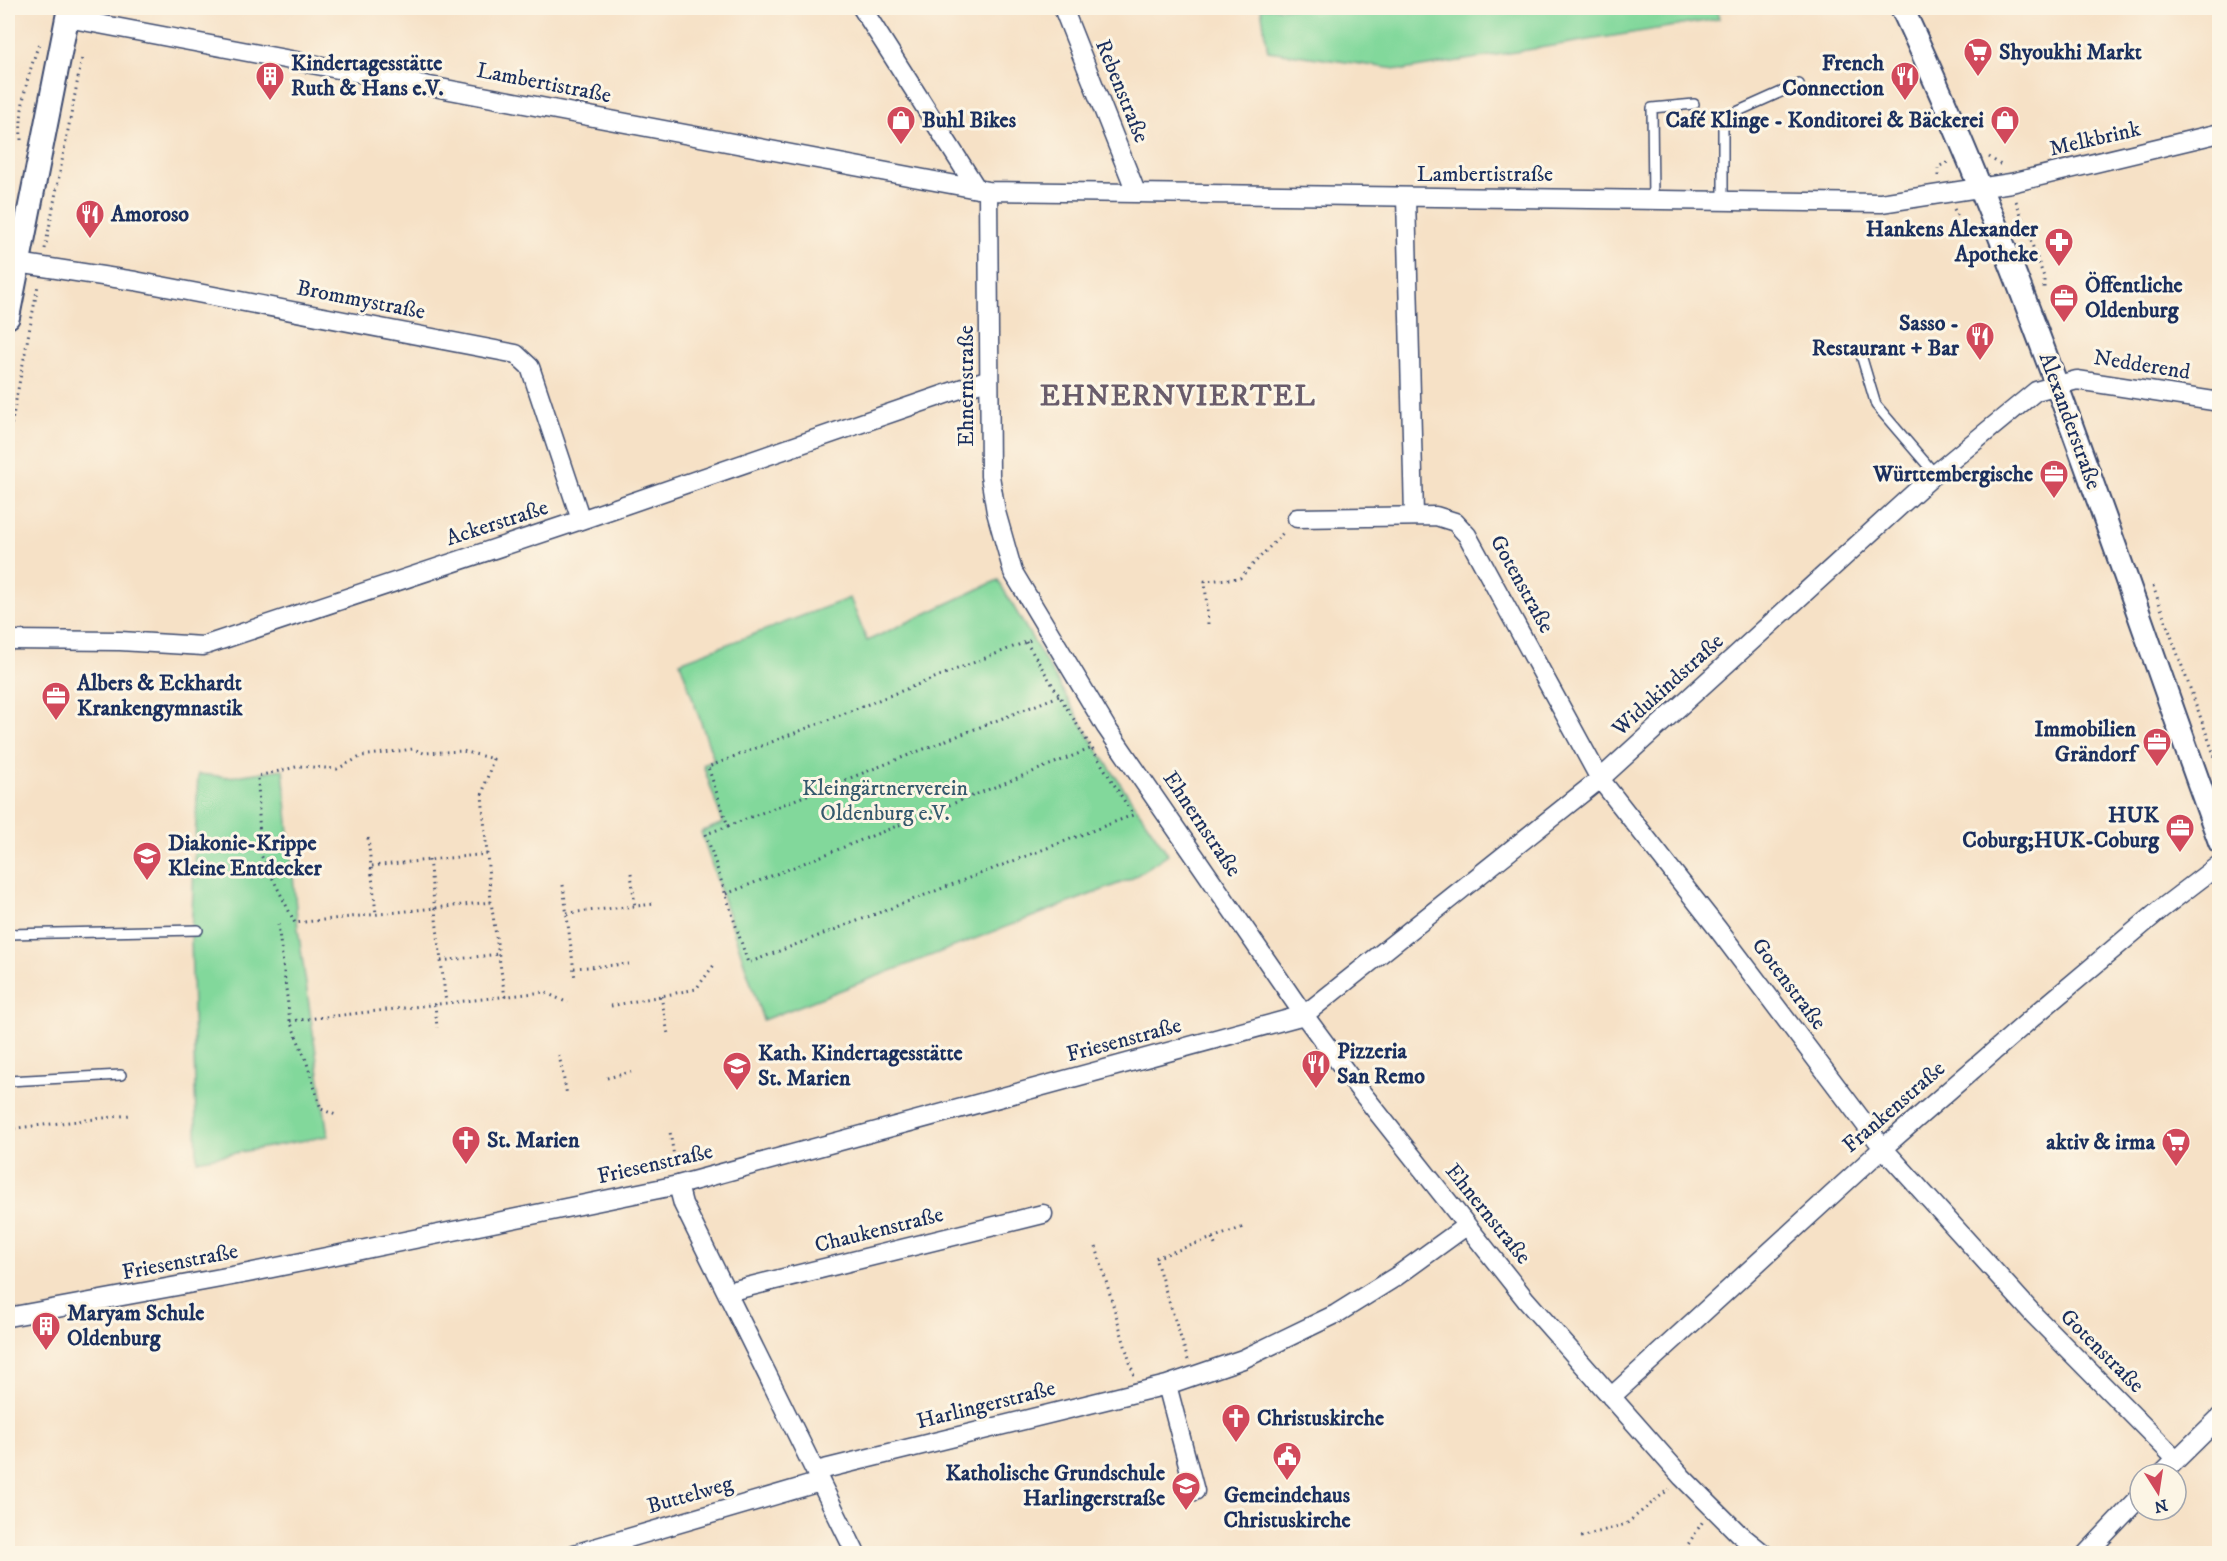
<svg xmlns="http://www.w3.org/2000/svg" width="2227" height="1561" viewBox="0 0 2227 1561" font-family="'IM FELL DW Pica',serif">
<rect width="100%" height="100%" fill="#fcf5e5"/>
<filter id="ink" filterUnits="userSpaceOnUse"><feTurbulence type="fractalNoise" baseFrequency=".0167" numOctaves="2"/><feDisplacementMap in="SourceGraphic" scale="12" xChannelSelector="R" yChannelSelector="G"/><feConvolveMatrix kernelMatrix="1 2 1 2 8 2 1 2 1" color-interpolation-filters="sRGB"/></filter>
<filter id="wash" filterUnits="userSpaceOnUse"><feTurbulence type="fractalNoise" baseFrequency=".008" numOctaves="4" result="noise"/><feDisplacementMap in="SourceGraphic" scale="24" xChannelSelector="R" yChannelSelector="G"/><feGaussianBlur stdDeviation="1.35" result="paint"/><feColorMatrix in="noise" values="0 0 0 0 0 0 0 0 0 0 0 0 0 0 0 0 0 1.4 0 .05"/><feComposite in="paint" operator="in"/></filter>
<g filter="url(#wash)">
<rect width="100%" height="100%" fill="#f6e1c6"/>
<path fill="#82d89b" stroke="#4e847c" stroke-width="1.5" d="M1261 8H1733L1717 11 1719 19 1403 70 1268 51Z
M998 580 1095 746 1168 854 1131 879 763 1020 701 832 723 823 703 765 714 760 680 662 850 598 867 641Z
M283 769 298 929 328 1136 197 1160 191 937 198 774 229 777Z"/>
</g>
<g filter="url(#ink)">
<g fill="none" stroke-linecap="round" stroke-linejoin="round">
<g stroke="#3c4a6e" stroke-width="12">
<path id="service" d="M1653 200 1652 108 1694 104
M1723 201V118L1799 84
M1861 355 1876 405 1935 474
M8 934 198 930
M8 1081 121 1075"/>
</g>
<g stroke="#3c4a6e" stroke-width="21">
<path id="minor" d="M862 8 977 189
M1063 8 1136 192
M67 18 988 191 1881 203 2011 183 2220 133
M988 191 990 476 996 512 1013 572 1106 727 1304 1015 1358 1088 1526 1300 1682 1477 1738 1533 1764 1554
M1406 197 1414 515
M18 263 135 281 516 354 530 367 581 520
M1297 518 1436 516 1455 522 1467 535 1600 779 1717 928 1883 1148 2035 1316 2176 1459
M8 640 120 641 203 646 581 520 989 379
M678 1185 683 1204 856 1554
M727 1292 1043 1214
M8 1317 248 1273 678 1185 1304 1015 1600 779 1935 474 2036 391 2077 380 2220 402
M1167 1385 1195 1491
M1611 1397 1883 1148 2040 1011 2161 909 2220 864
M816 1471 1167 1385 1243 1359 1336 1314 1397 1276 1466 1226
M2162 1474 2220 1417
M574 1554 820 1482
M2086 1554 2140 1497"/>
</g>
<g stroke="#3c4a6e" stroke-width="26">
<path id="tertiary" d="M1902 8C2028 278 2118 562 2220 842
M8 317 69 8"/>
</g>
<path stroke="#3c4a6e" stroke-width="3" stroke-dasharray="1.5 4.5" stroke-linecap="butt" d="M21 140C19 105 28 74 40 41
M1989 157 2001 165
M1938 176V167L1948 162
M2016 201 2044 277V291
M1954 209 1958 217
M45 249 82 58
M8 442 38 285
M2153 586 2220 771
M1208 624 1205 581 1240 578 1285 531
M1026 642 1133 815 748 963 706 834 728 826 708 767 1026 642 1033 639
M728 826 1059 696
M368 838 376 914
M429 860 446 1003
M372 866 487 854
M631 873 635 906
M563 885 575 979
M726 894 1090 749
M491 902 295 923 260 853 258 776 300 766 337 769 362 756 413 749 424 753 463 751 493 759 482 795 491 902 505 997
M567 913 655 904
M278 924 290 1021 306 1060 321 1109 338 1116
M441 961 499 954
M574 968 629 964
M661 996 668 1034
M435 1004 437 1028
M611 1006 696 989 714 965
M290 1021 544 992 568 1003
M559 1055 567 1095
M607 1078 631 1072
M8 1129 130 1115
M626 1173 675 1162 670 1132
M1212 1238 1216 1247
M1096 1247 1134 1376
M1188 1360 1155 1258 1244 1227
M1581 1537 1626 1524 1669 1489
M1682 1554 1703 1521"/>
<use href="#service" stroke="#fff" stroke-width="9"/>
<use href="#minor" stroke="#fff" stroke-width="18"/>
<use href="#tertiary" stroke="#fff" stroke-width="22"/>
</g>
</g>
<defs>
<g id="supermarket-pin" transform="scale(1.5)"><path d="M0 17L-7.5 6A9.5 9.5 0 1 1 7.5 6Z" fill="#d1495b" stroke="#fcf5e5"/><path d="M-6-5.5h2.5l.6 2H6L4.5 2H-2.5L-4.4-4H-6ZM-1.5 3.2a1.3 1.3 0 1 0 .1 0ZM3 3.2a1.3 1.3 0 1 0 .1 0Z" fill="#fff"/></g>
<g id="building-pin" transform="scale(1.5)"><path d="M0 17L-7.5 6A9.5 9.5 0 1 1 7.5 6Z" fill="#d1495b" stroke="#fcf5e5"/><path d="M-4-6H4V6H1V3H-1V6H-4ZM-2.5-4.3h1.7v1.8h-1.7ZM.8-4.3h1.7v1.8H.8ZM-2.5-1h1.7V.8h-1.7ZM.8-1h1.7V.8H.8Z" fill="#fff"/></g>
<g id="restaurant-pin" transform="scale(1.5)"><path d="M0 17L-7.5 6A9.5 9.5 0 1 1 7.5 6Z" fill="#d1495b" stroke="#fcf5e5"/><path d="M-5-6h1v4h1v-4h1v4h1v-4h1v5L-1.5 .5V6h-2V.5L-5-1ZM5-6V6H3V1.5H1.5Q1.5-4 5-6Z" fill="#fff"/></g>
<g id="shop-pin" transform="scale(1.5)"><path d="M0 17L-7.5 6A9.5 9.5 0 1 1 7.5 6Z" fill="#d1495b" stroke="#fcf5e5"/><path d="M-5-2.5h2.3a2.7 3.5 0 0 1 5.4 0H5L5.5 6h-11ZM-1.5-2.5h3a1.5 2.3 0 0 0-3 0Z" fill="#fff"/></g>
<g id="pharmacy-pin" transform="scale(1.5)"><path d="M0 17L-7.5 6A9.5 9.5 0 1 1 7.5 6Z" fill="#d1495b" stroke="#fcf5e5"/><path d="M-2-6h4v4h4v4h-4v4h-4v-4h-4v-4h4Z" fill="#fff"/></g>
<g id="office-pin" transform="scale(1.5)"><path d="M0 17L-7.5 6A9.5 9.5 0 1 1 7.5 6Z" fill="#d1495b" stroke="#fcf5e5"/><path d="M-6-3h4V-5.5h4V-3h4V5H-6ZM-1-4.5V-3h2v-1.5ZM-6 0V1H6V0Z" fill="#fff"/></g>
<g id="school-pin" transform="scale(1.5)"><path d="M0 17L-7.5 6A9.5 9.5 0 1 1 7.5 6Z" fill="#d1495b" stroke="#fcf5e5"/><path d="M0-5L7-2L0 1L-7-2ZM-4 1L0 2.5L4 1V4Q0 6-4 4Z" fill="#fff"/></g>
<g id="church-pin" transform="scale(1.5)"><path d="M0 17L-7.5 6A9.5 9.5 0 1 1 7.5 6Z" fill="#d1495b" stroke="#fcf5e5"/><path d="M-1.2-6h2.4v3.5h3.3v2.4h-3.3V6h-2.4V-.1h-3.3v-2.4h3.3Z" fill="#fff"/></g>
<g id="civic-pin" transform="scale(1.5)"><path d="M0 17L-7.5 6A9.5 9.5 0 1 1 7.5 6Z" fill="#d1495b" stroke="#fcf5e5"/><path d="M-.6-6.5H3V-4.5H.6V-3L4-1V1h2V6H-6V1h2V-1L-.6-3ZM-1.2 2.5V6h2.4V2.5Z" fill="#fff"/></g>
</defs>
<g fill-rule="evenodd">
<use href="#supermarket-pin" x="1978" y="52"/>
<use href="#building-pin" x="270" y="76"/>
<use href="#restaurant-pin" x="1905" y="76"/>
<use href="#shop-pin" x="901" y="120"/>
<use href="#shop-pin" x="2005" y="120"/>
<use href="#restaurant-pin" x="90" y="214"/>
<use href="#pharmacy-pin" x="2059" y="242"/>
<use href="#office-pin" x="2064" y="298"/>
<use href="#restaurant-pin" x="1980" y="336"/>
<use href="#office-pin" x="2054" y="474"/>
<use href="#office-pin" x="56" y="696"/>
<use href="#office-pin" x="2157" y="742"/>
<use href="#office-pin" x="2180" y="828"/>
<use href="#school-pin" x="147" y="856"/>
<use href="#restaurant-pin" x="1316" y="1064"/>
<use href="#school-pin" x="737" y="1066"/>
<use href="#church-pin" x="466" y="1140"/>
<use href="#supermarket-pin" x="2176" y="1142"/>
<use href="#building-pin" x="46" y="1326"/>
<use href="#church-pin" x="1236" y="1418"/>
<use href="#civic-pin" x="1287" y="1456"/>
<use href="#school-pin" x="1186" y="1486"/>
</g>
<g text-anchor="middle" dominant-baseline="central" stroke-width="6" stroke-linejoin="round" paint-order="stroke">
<g font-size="22" font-weight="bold" fill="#1b2f5e" stroke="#fcf5e5" text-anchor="start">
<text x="1999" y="52">Shyoukhi Markt</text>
<text x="291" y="63">Kindertagesstätte<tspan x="291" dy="25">Ruth &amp; Hans e.V.</tspan></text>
<text x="1884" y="63" text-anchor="end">French<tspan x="1884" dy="25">Connection</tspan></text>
<text x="922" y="120">Buhl Bikes</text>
<text x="1984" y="120" text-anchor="end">Café Klinge - Konditorei &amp; Bäckerei</text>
<text x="111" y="214">Amoroso</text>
<text x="2038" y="229" text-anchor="end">Hankens Alexander<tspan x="2038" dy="25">Apotheke</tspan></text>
<text x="2085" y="285">Öffentliche<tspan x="2085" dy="25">Oldenburg</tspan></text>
<text x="1959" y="323" text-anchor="end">Sasso -<tspan x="1959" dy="25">Restaurant + Bar</tspan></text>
<text x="2033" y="474" text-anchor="end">Württembergische</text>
<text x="77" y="683">Albers &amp; Eckhardt<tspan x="77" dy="25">Krankengymnastik</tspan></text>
<text x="2136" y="729" text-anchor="end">Immobilien<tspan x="2136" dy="25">Grändorf</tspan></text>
<text x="2159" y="815" text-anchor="end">HUK<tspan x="2159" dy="25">Coburg;HUK-Coburg</tspan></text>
<text x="168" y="843">Diakonie-Krippe<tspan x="168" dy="25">Kleine Entdecker</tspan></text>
<text x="1337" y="1051">Pizzeria<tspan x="1337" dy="25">San Remo</tspan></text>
<text x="758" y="1053">Kath. Kindertagesstätte<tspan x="758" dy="25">St. Marien</tspan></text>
<text x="487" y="1140">St. Marien</text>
<text x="2155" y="1142" text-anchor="end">aktiv &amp; irma</text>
<text x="67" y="1313">Maryam Schule<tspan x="67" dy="25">Oldenburg</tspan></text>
<text x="1257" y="1418">Christuskirche</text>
<text x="1165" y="1473" text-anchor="end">Katholische Grundschule<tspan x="1165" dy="25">Harlingerstraße</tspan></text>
<text x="1287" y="1495" text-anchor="middle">Gemeindehaus<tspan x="1287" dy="25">Christuskirche</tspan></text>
</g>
<g font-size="22" fill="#1b2f5e" stroke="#fcf5e5">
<text transform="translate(544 83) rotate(11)">Lambertistraße</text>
<text transform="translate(1122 91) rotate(68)">Rebenstraße</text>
<text transform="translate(2095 139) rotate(-13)">Melkbrink</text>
<text x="1485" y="174">Lambertistraße</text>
<text transform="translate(361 300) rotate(11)">Brommystraße</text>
<text transform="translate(2142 365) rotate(9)">Nedderend</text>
<text transform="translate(966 386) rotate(-90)">Ehnernstraße</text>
<text transform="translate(2070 421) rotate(70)">Alexanderstraße</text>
<text transform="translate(497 523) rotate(-18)">Ackerstraße</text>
<text transform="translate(1522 584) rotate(61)">Gotenstraße</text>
<text transform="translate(1668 685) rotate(-42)">Widukindstraße</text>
<text transform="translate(1202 824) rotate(56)">Ehnernstraße</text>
<text transform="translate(1789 984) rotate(53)">Gotenstraße</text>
<text transform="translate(1124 1040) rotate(-15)">Friesenstraße</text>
<text transform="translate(1894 1107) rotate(-41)">Frankenstraße</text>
<text transform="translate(655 1164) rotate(-13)">Friesenstraße</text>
<text transform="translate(1488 1214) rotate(51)">Ehnernstraße</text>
<text transform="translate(879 1230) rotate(-14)">Chaukenstraße</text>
<text transform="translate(180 1262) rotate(-11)">Friesenstraße</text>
<text transform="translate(2102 1351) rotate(45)">Gotenstraße</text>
<text transform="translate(986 1405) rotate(-14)">Harlingerstraße</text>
<text transform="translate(690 1495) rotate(-16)">Buttelweg</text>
</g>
<g font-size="22" fill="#35596d" stroke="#fcf5e5">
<text x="885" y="788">Kleingärtnerverein<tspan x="885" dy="25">Oldenburg e.V.</tspan></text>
</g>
<g font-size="28" font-weight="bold" letter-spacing="1.5" fill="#695c6b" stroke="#fcf5e5">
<text x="1178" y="396">EHNERNVIERTEL</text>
</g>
</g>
<rect width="2227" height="1561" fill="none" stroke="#fcf5e5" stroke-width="30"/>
<g transform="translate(2158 1492) rotate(168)"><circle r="28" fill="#fcf5e5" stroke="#a2a6af" stroke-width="1.5"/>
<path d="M0-4.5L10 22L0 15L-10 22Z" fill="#d1495b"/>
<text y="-9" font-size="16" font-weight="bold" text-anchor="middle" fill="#1b2f5e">N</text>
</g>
</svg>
